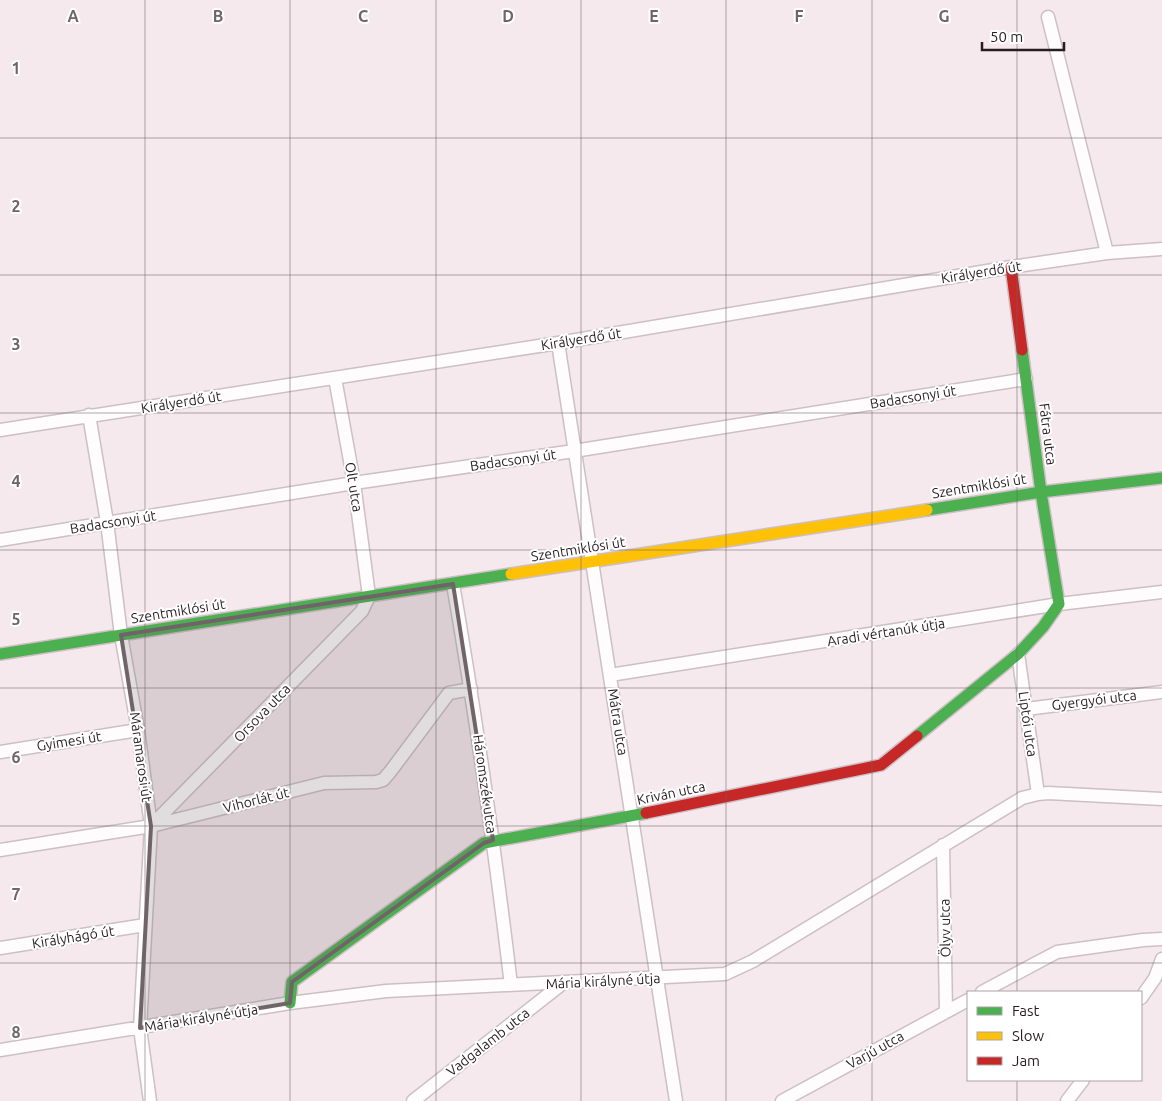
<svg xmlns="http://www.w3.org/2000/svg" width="1162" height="1101" viewBox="0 0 1162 1101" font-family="Ubuntu,sans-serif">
<rect width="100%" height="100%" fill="#f5e9ed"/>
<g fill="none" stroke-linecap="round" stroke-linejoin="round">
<g stroke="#ccc0c4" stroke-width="15">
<path id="street" d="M1048 17 1107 253
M558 343 676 1101
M89 415 107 522 121 635 138 730 151 826 140 1028 150 1101
M0 430 558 343 1011 267 1107 253 1162 249
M0 540 354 483 574 451 1026 379
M453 584C476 717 495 851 511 985
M1018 654 1038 794
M610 675 1059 604 1162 592
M1026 709 1162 692
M0 752 138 730
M151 826 362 611 369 596 354 483 335 378
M943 845 946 1012
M0 850 151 826 324 783 376 782 383 780 390 772 449 693 471 689
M0 948 145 925
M982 992 1057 952 1143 940 1162 939
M1141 998 1155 978 1162 959
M0 1050 290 1003 386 991 725 974 753 961 1022 798 1038 794 1048 793 1162 799
M413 1101 563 983
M782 1101 968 1000
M1067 1101 1083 1080"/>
</g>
<g stroke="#ccc0c4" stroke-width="14">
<path id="fast" d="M927 510 1041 492 1162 478
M0 654 511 574
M917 736 1018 654 1043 627 1059 604 1041 492 1022 350
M290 1003 292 982 484 843 646 813"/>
</g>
<g stroke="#ccc0c4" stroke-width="14">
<path id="slow" d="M511 574 927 510"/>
</g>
<g stroke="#ccc0c4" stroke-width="14">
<path id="jam" d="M1011 267 1022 350
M646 813 881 765 917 736"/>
</g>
<use href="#street" stroke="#fefcfc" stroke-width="12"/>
<use href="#fast" stroke="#4caf50" stroke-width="11"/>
<use href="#slow" stroke="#ffc107" stroke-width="11"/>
<use href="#jam" stroke="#c62828" stroke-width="11"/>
</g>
<path fill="#706468" fill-opacity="0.2" stroke="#706468" stroke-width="4" stroke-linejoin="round" d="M453 584 493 840 484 843 292 982 290 1003 140 1028 151 826 121 635Z"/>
<path fill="none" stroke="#706468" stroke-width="1" stroke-opacity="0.55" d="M145 0V1101M290 0V1101M436 0V1101M581 0V1101M726 0V1101M872 0V1101M1017 0V992M0 138H1162M0 275H1162M0 413H1162M0 550H1162M0 688H1162M0 826H1162M0 963H1162M1017 1080V1101"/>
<g text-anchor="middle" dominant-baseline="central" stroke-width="4" stroke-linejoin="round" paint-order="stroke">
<g font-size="14" fill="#291c20" stroke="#fff">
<text transform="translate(981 272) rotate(-9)">Királyerdő út</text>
<text transform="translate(581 339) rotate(-9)">Királyerdő út</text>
<text transform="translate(913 397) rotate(-9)">Badacsonyi út</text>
<text transform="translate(181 402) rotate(-9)">Királyerdő út</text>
<text transform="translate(1048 434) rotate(83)">Fátra utca</text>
<text transform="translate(513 460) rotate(-8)">Badacsonyi út</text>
<text transform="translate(979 486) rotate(-9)">Szentmiklósi út</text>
<text transform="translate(354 487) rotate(81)">Olt utca</text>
<text transform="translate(113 522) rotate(-9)">Badacsonyi út</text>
<text transform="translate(578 549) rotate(-9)">Szentmiklósi út</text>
<text transform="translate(178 611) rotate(-9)">Szentmiklósi út</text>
<text transform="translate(886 632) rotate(-9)">Aradi vértanúk útja</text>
<text transform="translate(1094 700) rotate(-7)">Gyergyói utca</text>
<text transform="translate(262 713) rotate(-46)">Orsova utca</text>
<text transform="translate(618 722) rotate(81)">Mátra utca</text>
<text transform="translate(1028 724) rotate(82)">Liptói utca</text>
<text transform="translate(69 741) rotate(-9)">Gyimesi út</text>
<text transform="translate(141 757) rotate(82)">Máramarosi út</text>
<text transform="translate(485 784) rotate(82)">Háromszék utca</text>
<text transform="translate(671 793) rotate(-12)">Kriván utca</text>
<text transform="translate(256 800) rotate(-14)">Vihorlát út</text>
<text transform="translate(945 928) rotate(-91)">Ölyv utca</text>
<text transform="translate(73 937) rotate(-9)">Királyhágó út</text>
<text transform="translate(603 981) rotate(-3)">Mária királyné útja</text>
<text transform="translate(201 1018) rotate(-9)">Mária királyné útja</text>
<text transform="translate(488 1042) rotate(-38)">Vadgalamb utca</text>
<text transform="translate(875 1050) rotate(-29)">Varjú utca</text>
</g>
</g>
<g font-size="16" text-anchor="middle" font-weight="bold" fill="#706468" stroke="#fff" stroke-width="4" stroke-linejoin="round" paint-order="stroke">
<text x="73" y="22">A</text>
<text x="218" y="22">B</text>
<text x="363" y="22">C</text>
<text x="508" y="22">D</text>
<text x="654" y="22">E</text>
<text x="799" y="22">F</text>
<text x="944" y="22">G</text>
<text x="16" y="74">1</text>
<text x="16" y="212">2</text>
<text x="16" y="350">3</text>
<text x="16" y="487">4</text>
<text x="16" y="625">5</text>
<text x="16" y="763">6</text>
<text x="16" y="900">7</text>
<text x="16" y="1038">8</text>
</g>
<rect x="967" y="991" width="175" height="90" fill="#ffffff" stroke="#a9a4a6"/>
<rect x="977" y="1007" width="25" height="8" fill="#4caf50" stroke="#a9a4a6"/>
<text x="1012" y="1016" font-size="15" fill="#291c20">Fast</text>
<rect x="977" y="1032" width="25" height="8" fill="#ffc107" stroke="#a9a4a6"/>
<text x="1012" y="1041" font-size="15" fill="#291c20">Slow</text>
<rect x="977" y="1057" width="25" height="8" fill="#c62828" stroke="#a9a4a6"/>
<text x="1012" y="1066" font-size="15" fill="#291c20">Jam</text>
<path d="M982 42v8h82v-8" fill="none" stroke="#291c20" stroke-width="2.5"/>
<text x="990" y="42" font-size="15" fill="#291c20" stroke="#ffffff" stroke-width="4" paint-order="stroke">50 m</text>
</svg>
